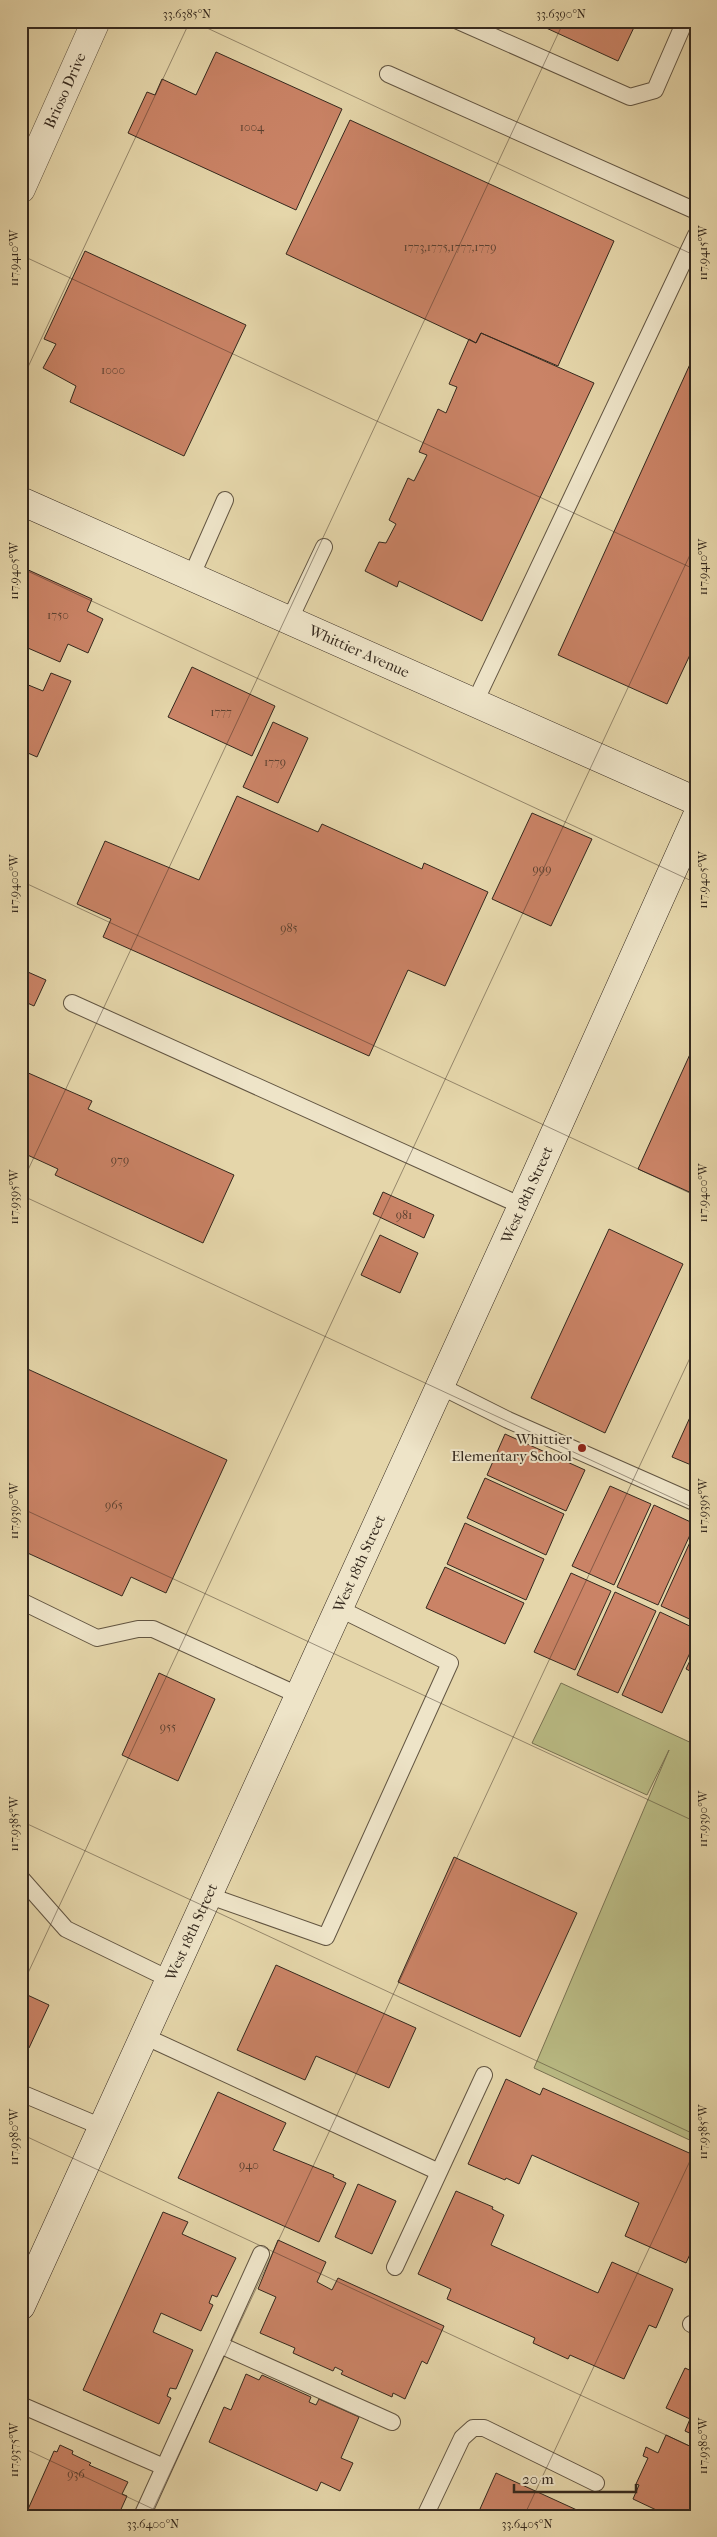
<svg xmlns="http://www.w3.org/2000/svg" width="717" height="2537" viewBox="0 0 717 2537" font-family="'IM FELL French Canon',serif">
<rect width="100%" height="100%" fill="#e5d6aa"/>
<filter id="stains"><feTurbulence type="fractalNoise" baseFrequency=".004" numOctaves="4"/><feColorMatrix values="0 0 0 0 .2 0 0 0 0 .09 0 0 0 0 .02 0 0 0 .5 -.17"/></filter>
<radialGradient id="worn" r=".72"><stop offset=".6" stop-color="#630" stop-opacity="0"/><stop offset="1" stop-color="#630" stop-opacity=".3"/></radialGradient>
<path fill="#babc85" stroke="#787252" d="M561 1683 696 1745V2143L534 2068 669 1750 647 1795 532 1743Z"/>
<path fill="#ca8366" stroke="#35291e" d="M531 21H637L618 61Z
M216 52 342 109 296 210 128 133 147 92 155 95 162 79 196 95Z
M350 120 614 241 558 366 481 333 476 343 286 254Z
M85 251 246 325 184 456 70 402 76 386 43 368 56 344 44 339Z
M481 333 594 383 482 621 399 581 397 587 365 571 379 542 386 543 396 524 389 520 408 478 414 481 427 455 419 452 438 409 446 413 457 387 449 384 469 339 476 343Z
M696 351V642L667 704 558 655Z
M24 568 92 599 87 611 103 619 88 653 68 644 60 662 21 645V575Z
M192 667 275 706 252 756 168 717Z
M51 673 71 681 37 757 21 750V682L43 691Z
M273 722 308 738 278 803 243 787Z
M237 796 318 832 322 824 422 869 424 863 488 892 445 986 408 970 369 1056 103 937 111 919 77 904 105 841 199 880Z
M532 813 592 839 551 926 492 899Z
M21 969 46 980 34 1006 21 1000Z
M696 1041V1195L638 1169Z
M26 1072 92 1101 88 1109 234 1175 203 1243 55 1175 58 1169 21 1152V1080Z
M383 1192 434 1215 424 1238 373 1214Z
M609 1229 683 1264 605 1433 531 1398Z
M380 1235 418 1253 400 1293 361 1275Z
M21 1366 227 1460 166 1593 131 1577 122 1596 21 1550Z
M696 1404V1467L672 1457Z
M505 1434 585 1470 566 1511 487 1475Z
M485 1478 564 1514 546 1555 467 1518Z
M610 1486 651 1504 614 1585 572 1566Z
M654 1505 695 1524 658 1605 617 1587Z
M465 1523 544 1559 526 1600 447 1564Z
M696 1529V1622L661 1606Z
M445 1567 524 1603 505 1644 426 1608Z
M571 1573 611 1591 575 1670 534 1652Z
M615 1592 656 1611 618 1693 577 1675Z
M660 1612 696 1629V1640L662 1713 622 1695Z
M696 1648V1674L686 1669Z
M159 1673 215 1699 178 1781 122 1755Z
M454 1857 577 1913 520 2037 398 1982Z
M21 1895 28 1898 21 1913Z
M276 1965 416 2028 389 2088 316 2056 305 2080 237 2050Z
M21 1992 49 2005 29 2048 21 2044Z
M506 2079 540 2095 543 2088 696 2156V2241L686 2263 625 2236 639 2203 532 2155 519 2184 506 2178 505 2180 468 2164Z
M218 2092 286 2123 273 2150 334 2175 333 2177 346 2183 319 2242 178 2178Z
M358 2184 396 2201 372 2254 335 2237Z
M456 2191 493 2207 492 2209 504 2215 491 2245 598 2293 612 2262 673 2289 656 2328 649 2325 624 2379 570 2355 568 2359 533 2343 535 2338 447 2299 451 2289 418 2274Z
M163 2212 188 2222 182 2234 236 2258 217 2297 212 2295 209 2303 213 2305 201 2331 161 2313 153 2332 193 2350 176 2389 170 2388 167 2396 171 2398 159 2424 83 2390Z
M278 2240 326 2262 317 2282 332 2290 338 2278 444 2326 427 2364 422 2361 405 2399 393 2393 392 2397 341 2374 343 2371 335 2367 333 2371 293 2353 295 2348 260 2333 276 2297 258 2289Z
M685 2368 696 2373V2436L685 2431 690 2419 666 2408Z
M246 2374 259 2380 262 2375 311 2397 309 2402 316 2405 319 2399 359 2417 341 2458 353 2463 340 2491 321 2482 317 2491 209 2442 224 2407 231 2410Z
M666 2435 696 2449V2516H669L633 2499 639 2485 636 2484 648 2458 643 2456 646 2447 658 2453Z
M60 2445 73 2451 72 2454 91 2463 89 2465 128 2482 122 2494 127 2496 118 2516H25L54 2451 57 2452Z
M496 2473 590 2516H494L480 2509Z"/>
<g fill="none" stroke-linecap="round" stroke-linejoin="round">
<g stroke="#615441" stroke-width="18">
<path id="lane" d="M458 21 630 97 655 90 685 21
M388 74 696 211
M191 577 225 500
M289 621 324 547
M474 704 696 235
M72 1003 522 1206
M440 1386 508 1420 696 1503
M21 1601 97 1638 138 1629H153L298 1695
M21 1878 66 1929 169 1979
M207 1895 326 1937 450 1663 338 1608
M144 2036 439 2172
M21 2093 102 2127
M395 2267 484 2075
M691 2324 696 2326
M220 2345 392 2422
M21 2405 164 2467
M142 2516 261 2254
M425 2516 462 2438 473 2428H484L596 2483"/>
</g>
<g stroke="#615441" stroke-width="29">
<g id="street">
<path id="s1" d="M21 189 96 21"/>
</g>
</g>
<g stroke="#35291e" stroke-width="29">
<g id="secondary">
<path id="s2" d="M21 501 696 801"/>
<path id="s3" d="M21 2306 522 1206 696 818"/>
</g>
</g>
<use href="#lane" stroke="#eee4c8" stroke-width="16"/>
<use href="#street" stroke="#eee4c8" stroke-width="28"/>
<use href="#secondary" stroke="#eee4c8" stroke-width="28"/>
</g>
<path fill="none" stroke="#35291e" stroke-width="1" stroke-opacity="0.45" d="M192 21 696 256M21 255 696 570M21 382 190 21M21 568 696 883M21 881 696 1196M21 1185 564 21M21 1195 696 1509M21 1508 696 1822M21 1821 696 2135M21 1988 696 542M21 2134 696 2449M21 2447 168 2516M150 2516 696 1345M524 2516 696 2148"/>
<circle fill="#8f2418" stroke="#eee4c8" stroke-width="2" cx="582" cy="1448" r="5"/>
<g text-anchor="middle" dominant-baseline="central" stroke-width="4" stroke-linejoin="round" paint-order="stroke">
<g font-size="12" fill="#5a4030">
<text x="252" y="127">1004</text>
<text x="450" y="247">1773,1775,1777,1779</text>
<text x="113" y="370">1000</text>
<text x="58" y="615">1750</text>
<text x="221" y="712">1777</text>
<text x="275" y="762">1779</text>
<text x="542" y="869">999</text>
<text x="289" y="928">985</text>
<text x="120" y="1160">979</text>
<text x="404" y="1215">981</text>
<text x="114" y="1505">965</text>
<text x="168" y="1727">955</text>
<text x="249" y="2165">940</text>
<text x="76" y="2474">936</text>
</g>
<g font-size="15" fill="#35291e" stroke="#eee4c8">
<text stroke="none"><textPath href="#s1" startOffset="108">Brioso Drive</textPath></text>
<text stroke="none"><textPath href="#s2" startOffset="370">Whittier Avenue</textPath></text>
<text stroke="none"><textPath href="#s3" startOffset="1221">West 18th Street</textPath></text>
<text stroke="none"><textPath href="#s3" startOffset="816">West 18th Street</textPath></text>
<text stroke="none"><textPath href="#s3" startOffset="411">West 18th Street</textPath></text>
</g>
<g font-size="15" fill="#35291e" stroke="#eee4c8" text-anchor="end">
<text x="572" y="1439">Whittier<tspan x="572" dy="17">Elementary School</tspan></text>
</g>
</g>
<rect width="717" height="2537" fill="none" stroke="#e5d6aa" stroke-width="55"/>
<path d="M514 2484v8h122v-8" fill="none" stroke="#35291e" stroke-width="2.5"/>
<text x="522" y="2484" font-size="15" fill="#35291e" stroke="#eee4c8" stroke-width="4" paint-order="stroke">20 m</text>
<rect x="28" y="28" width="662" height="2482" fill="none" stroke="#35291e" stroke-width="2"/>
<g font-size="12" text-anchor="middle" fill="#35291e">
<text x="187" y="18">33.6385°N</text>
<text x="561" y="18">33.6390°N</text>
<text transform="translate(703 253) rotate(-90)" y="4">117.9415°W</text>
<text transform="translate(14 258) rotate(-90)" y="4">117.9410°W</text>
<text transform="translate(703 567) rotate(-90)" y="4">117.9410°W</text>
<text transform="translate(14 571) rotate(-90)" y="4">117.9405°W</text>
<text transform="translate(703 880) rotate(-90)" y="4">117.9405°W</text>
<text transform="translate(14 884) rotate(-90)" y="4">117.9400°W</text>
<text transform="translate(703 1193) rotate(-90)" y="4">117.9400°W</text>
<text transform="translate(14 1197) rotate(-90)" y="4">117.9395°W</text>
<text transform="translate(703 1506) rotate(-90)" y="4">117.9395°W</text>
<text transform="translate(14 1511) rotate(-90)" y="4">117.9390°W</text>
<text transform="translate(703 1819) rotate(-90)" y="4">117.9390°W</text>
<text transform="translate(14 1824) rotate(-90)" y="4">117.9385°W</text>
<text transform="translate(703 2132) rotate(-90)" y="4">117.9385°W</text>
<text transform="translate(14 2137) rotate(-90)" y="4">117.9380°W</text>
<text transform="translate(703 2446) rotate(-90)" y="4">117.9380°W</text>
<text transform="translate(14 2450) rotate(-90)" y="4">117.9375°W</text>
<text x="153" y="2528">33.6400°N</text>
<text x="527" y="2528">33.6405°N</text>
</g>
<rect width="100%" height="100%" filter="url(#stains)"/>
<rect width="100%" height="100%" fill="url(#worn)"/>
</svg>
